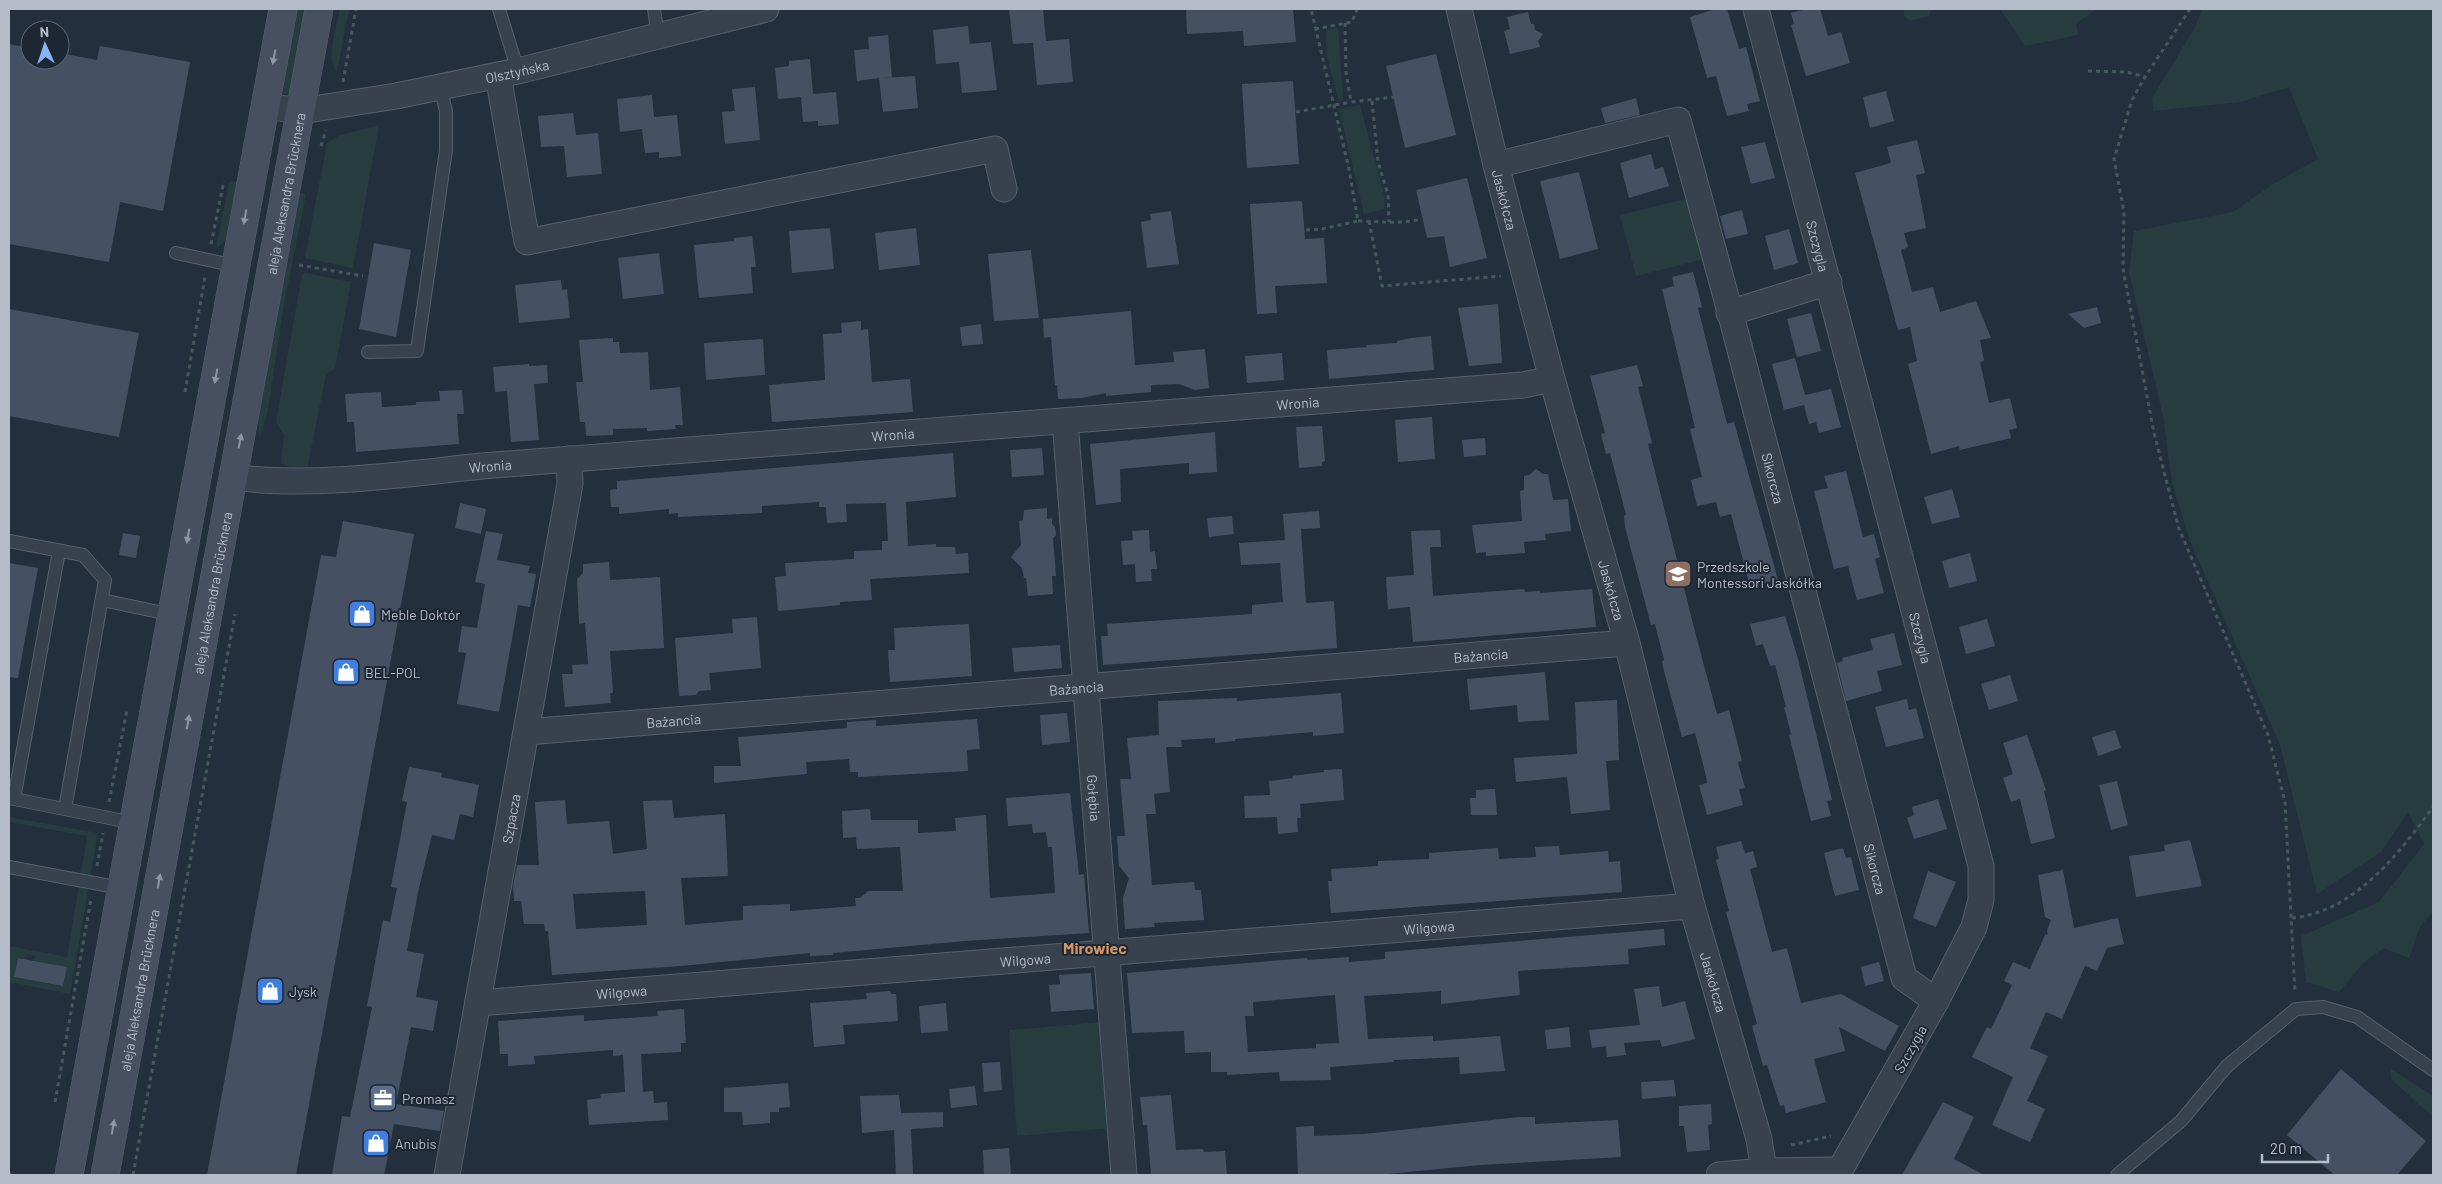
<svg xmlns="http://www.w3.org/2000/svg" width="2442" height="1184" viewBox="0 0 2442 1184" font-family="Barlow,sans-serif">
<rect width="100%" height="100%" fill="#242f3e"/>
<path fill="#263c3f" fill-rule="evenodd" d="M297 9H307L290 94H284L283 90Z
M340 9H349L337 72C325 57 337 26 340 9Z
M1904 9H1932L1929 16 1910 21 1904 16Z
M2000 9H2097L2076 23 2078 35 2025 46Z
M2202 9H2433V911L2420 927 2409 958 2384 948 2364 962 2339 992 2306 982 2301 936 2379 902 2424 844 2408 812 2381 852 2317 894 2280 745 2190 541 2172 483 2163 416 2129 272 2134 231 2233 212 2273 184 2318 159 2289 87 2240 102 2153 111 2152 98 2194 29Z
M1338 27 1343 100 1339 101 1327 57 1326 30Z
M1360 105 1384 195 1385 209 1364 214 1339 109Z
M379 125 353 268 305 258 327 143 338 136Z
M231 181 239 182C235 202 236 238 216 248L229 183Z
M299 192 306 194 285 299 267 414 260 437 258 420 260 402Z
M1686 199 1704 259 1636 276 1620 215Z
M306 273 351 282 335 369 326 374 307 469 297 470 281 463 284 435 276 422 302 274Z
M9 817 98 833 70 994 9 982V946L67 957 87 836 9 822ZM27 954 35 956 34 961 67 967 63 986 14 977 18 958 26 959Z
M1102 1022 1112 1128 1017 1136 1009 1030Z
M2390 1068 2433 1096V1117L2391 1079Z"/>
<path fill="#455162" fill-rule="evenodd" d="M1009 9H1043L1046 41 1069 39 1073 82 1037 85 1033 43 1013 44Z
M1186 9H1293L1296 42 1244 46 1243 31 1187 34Z
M1716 9H1727L1739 49 1746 47 1760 101 1747 104 1749 111 1727 116 1716 76 1707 78 1690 17Z
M1806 9H1820L1828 36 1841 32 1850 63 1806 76 1791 25 1794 24 1791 13Z
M1528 12 1531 24H1534L1535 30 1543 34 1538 41 1540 47 1510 54 1504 31 1510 29 1507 17Z
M968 26 970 44 991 42 997 90 962 93 959 62 936 64 933 30Z
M888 35 892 77 882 78 915 76 918 108 883 112 879 78 857 81 854 50 869 49 868 37Z
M9 44 30 48V60H60V53L97 60 100 46 190 62 163 211 120 202 109 262 9 244Z
M1436 54 1456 135 1405 148 1386 66Z
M810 59 813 94 836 92 839 124 818 126V121L803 122 801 97 778 99 775 68 789 66V61Z
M1293 81 1299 164 1247 168 1242 84Z
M755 87 760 140 725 144 722 112 735 111 732 89Z
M1886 91 1894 121 1870 128 1863 97Z
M652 95 654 117 677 115 681 156 659 158V152L645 153 642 129 620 132 617 99Z
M1636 98 1640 115 1605 123 1601 108Z
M573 113 576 135 598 133 602 174 567 177 564 146 541 147 538 116Z
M1917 140 1925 173 1916 175 1926 228 1904 233 1908 247 1901 250 1912 292 1933 287 1940 312 1976 301 1991 338 1980 340 1984 361 1980 362 1989 403 2010 398 2017 428 2009 430 2011 438 1960 450 1959 446 1931 454 1908 364 1917 361 1910 327 1898 330 1855 173 1891 163 1887 147Z
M1765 142 1775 178 1751 184 1741 147Z
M1651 154 1655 169 1663 167 1669 186 1629 198 1620 163Z
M1579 172 1598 249 1560 259 1540 181Z
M1467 178 1487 258 1450 267 1444 236 1427 238 1416 190Z
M1302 201 1305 239 1324 238 1327 283 1275 286 1277 313 1257 314 1250 204Z
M1742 210 1748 234 1726 239 1720 216Z
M1171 211 1179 264 1147 268 1141 222 1151 220 1150 214Z
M830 228 834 269 792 273 789 231Z
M916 228 920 265 879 270 875 233Z
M1789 229 1798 263 1774 270 1765 236Z
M752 236 756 267H751L753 293 699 298 694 245 734 241V238Z
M374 243 411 250 396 337 359 329Z
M1031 250 1039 318 994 321 988 254Z
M659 253 664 294 623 299 618 258Z
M1693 272 1702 307 1698 308 1727 424 1734 422 1778 580 1750 587 1731 514 1720 517 1716 502 1697 506 1691 480 1702 477 1690 429 1695 428 1662 289 1674 286 1672 277Z
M561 280 562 290 567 289 570 318 519 323 515 285Z
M1498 304 1502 363 1469 366 1458 308Z
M2097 307 2101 323 2084 328 2068 314Z
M9 309 139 333 119 437 9 416Z
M1131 311 1135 365 1174 362 1173 352 1205 349 1209 388 1195 390 1179 384 1151 385V392L1106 396V393L1082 398 1058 399 1057 385H1055L1051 337 1044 338 1043 319Z
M1811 313 1821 351 1797 357 1787 319Z
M861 321V330L868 329 872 382 910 379 913 412 772 422 769 385 825 380 823 334 842 333 841 323Z
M981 324 983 344 962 346 960 327Z
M1431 336 1434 370 1329 379 1327 350 1367 347 1366 345 1397 343V341L1411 338Z
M613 338V342H619L620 353 648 352 650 390 680 387 683 425H675L676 429 647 431V428L613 429V435L586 436 585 422H580L576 382H583L579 340Z
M763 339 765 375 706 380 704 343Z
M1282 353 1284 380 1247 383 1245 356Z
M1795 358 1805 395 1831 389 1841 427 1819 433 1816 422 1809 424 1804 405 1784 410 1772 364Z
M529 364V366L547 365 548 383 534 384 539 440 511 442 507 391 495 392 493 367Z
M1637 365 1643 386 1638 387 1652 443 1648 444 1695 632 1717 714 1729 710 1742 761 1738 762 1745 788 1739 789 1743 805 1707 815 1699 785 1707 783 1706 776 1695 733 1682 737 1664 671 1662 661 1664 660 1655 624 1651 625 1625 527 1624 516 1626 515 1610 453 1606 454 1601 434 1605 433 1590 376Z
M462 390 464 414H457L459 444 356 452 354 422H347L345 394 381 392 382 407 416 405V402L440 401 439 391Z
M1432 417 1435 459 1398 462 1395 420Z
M1322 426 1325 461 1322 462V466L1299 468 1296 427Z
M1215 432 1217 472 1189 474V463L1120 469 1121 502 1096 505 1090 444Z
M1485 438 1486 455 1464 457 1462 440Z
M1042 448 1044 475 1012 477 1010 450Z
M953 453 956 497 906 502 908 546 936 544V547H955L956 554 968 553 969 573 870 579 872 600 840 602V605L778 611 775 577 786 576 785 563 854 559V551L882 550V541H888L886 503 846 504 847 522 827 523 826 507H819V502L762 506V513L678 517V513L669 514V509L619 514V507H611L610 490 617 489V481Z
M1536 469 1543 474H1548L1553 500 1568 499 1571 531 1545 534 1546 540 1524 542 1525 553 1486 556V552L1476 553 1472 525 1522 521 1520 491 1524 490V476L1529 475Z
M1846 471 1863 537 1874 534 1880 557 1875 559 1884 593 1857 600 1848 566 1834 569 1814 491 1828 488 1824 476Z
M1952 489 1960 517 1932 524 1924 497Z
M460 503 486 509 481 534 455 528Z
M1047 508V519L1052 518V524L1055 527 1056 535 1053 538 1056 576H1052L1053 594 1028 596 1026 578H1024L1022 568 1011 557 1021 545 1019 521 1023 520 1024 510Z
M1319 511 1320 528 1301 529 1306 603 1334 601 1337 648 1103 665 1101 636H1108L1107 624 1252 614V605L1283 602 1280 563 1241 565 1239 543 1285 540 1283 514Z
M1232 516 1234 534 1209 537 1207 518Z
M343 521 414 534 296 1175H207L321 555 336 557Z
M1149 530 1150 552 1155 551 1157 569H1151L1152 581 1136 582 1135 564 1123 565 1121 541 1133 540 1132 531Z
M1440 530 1441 547H1430L1433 596 1524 589 1525 592 1540 591V593L1592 589 1596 627 1413 642 1410 607 1388 609 1386 577 1414 575 1411 531Z
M486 531 503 534 497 560 530 566 528 573 536 574 530 607 518 605 499 712 457 704 466 653 458 652 462 626 477 628 485 584 475 582Z
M123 533 140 536 136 558 119 555Z
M1970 553 1977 581 1949 588 1942 561Z
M609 562 610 580 660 577 664 648 610 651 613 693H610L611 703 565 707 562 674H573L572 665 588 664 585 623 579 624 577 579 583 573V564Z
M9 563 38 568 18 678 9 677Z
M1785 616 1798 659 1832 800 1827 801 1831 816 1811 821 1789 735 1791 734 1784 707H1786L1775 665 1770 666 1763 644 1756 646 1750 624Z
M757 617 761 668 709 673 711 690 699 691 696 695 679 696 675 638 733 633 732 619Z
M1987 619 1995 646 1966 654 1959 627Z
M969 624 972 676 890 682 888 650H895L894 628Z
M1894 633 1902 665 1877 671 1882 691 1846 701 1837 663 1843 661 1842 658 1873 650 1870 639Z
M1060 645 1062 668 1014 672 1012 648Z
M1545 672 1549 720 1518 722 1517 705 1470 710 1467 679Z
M2010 675 2018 701 1989 710 1981 684Z
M1341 693 1344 733 1313 736V732L1235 739V741L1215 743V738L1181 740 1182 747H1166L1170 792 1154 794 1156 814H1146L1152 885 1194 882 1195 890H1201L1204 920 1154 923 1155 927 1125 929 1123 898 1129 878 1119 866 1117 836H1125L1120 779H1131L1127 738 1159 735 1158 701 1237 698V701Z
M1907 699 1909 710 1916 708 1924 738 1886 747 1875 707Z
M1617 700 1619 760 1606 761 1610 810 1571 814 1567 777 1516 782 1514 758 1577 754 1575 702Z
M1067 713 1070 742 1042 745 1040 715Z
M977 719 980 749 967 750 968 771 858 777V772H850L849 759 806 762 807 774 714 783V766H741L738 737 847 728V722L876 720V726Z
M2115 730 2121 748 2098 756 2092 737Z
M2027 735 2046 790 2044 791 2055 838 2031 844 2020 799 2011 802 2003 778 2013 774 2003 743Z
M409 767 442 773 441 777 479 785 473 817 460 814 454 840 432 835 418 892 407 951 424 954 416 997 438 1001 433 1031 411 1027 396 1104 444 1111 440 1131 394 1124 384 1175H332L342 1116 350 1117 372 1007 367 1006 383 920 390 922 397 888 391 887 407 802 402 801Z
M1342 769 1344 800 1300 804 1301 818H1297L1298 832 1278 834 1277 817 1245 818 1244 796 1270 795 1269 781 1293 778 1292 776 1324 772V770Z
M2117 781 2128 825 2111 830 2099 785Z
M1495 789 1497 815H1471L1470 798H1476V790Z
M1070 793 1079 875 1084 874 1089 933 965 941 833 953V955L810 956V953L681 966 552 975 548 931H545L544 924H524L521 901H514L513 886 517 865H539L535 802 565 800 567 824 609 821 613 854 647 849 643 801 672 800 674 818 725 814 728 876 681 878 685 925 743 920V906L790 904V911L856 906 855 898H860L868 891H903L900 847 857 849 856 837 843 838 842 811 870 809 871 820H918V833L956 831 955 818 986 815 990 898 1055 893 1052 847H1048L1046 832 1033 833 1032 824 1008 826 1006 798ZM645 891 647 925 576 929 573 894Z
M1938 799 1947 829 1914 839 1907 818 1914 815 1912 807Z
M2190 840 2202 886 2136 897 2129 856 2165 851 2164 845Z
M1741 841 1745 853 1753 851 1757 867 1750 869 1772 952 1787 948 1801 1003 1841 994 1899 1026 1885 1051 1839 1027 1845 1051 1814 1059 1826 1102 1786 1113 1784 1105 1780 1106 1767 1065 1763 1066 1752 1026 1757 1024 1726 912 1729 911 1716 860 1719 859 1716 847Z
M1559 846 1560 855 1608 851 1609 862 1620 861 1622 892 1331 913 1328 881H1332L1331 869 1378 866V861L1429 859V853L1498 848 1499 859 1536 857 1535 847Z
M1843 848 1846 858 1851 857 1859 890 1835 896 1824 853Z
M2063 870 2074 928 2118 918 2124 944 2107 948 2097 971 2085 966 2062 1019 2046 1012 2030 1048 2048 1056 2027 1101 2045 1109 2030 1142 1992 1125 2013 1077 1972 1057 1987 1027 1991 1029 2012 985 2004 981 2013 962 2030 969 2045 935 2048 934 2047 930 2051 920 2045 917 2038 875Z
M1928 871 1956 882 1936 927 1913 918Z
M1664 929 1665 945 1628 949 1629 964 1518 971 1520 995 1441 1004V991L1364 996 1368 1039 1433 1036V1041L1500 1036 1505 1071 1460 1074 1459 1057 1394 1060V1062L1330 1067 1331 1080 1280 1081 1279 1072 1227 1075V1072H1211V1052L1185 1053 1184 1031 1132 1033 1127 973 1307 958 1308 960 1349 957V962L1385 959V952ZM1335 995 1339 1043 1316 1044V1048L1248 1052 1245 1016H1254L1253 1002Z
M18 958 67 967 63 986 14 977Z
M1879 962 1884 981 1865 986 1861 967Z
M1091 973 1094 1009 1051 1012 1049 985 1060 984 1059 975Z
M1659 986 1662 1007 1685 1001 1695 1039 1662 1047 1660 1040 1624 1043 1626 1055 1607 1057 1606 1046 1592 1048 1589 1030 1640 1025 1634 989Z
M890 991 891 994H896L898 1021 843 1025 845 1044 814 1047 810 1003 867 999 866 993Z
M946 1003 948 1031 921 1033 919 1006Z
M684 1009 686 1043H681V1052L641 1054 643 1092 653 1091 654 1103 667 1102 668 1120 589 1125 587 1100 601 1098 600 1094 625 1092 623 1055 613 1056V1050L534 1056 535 1064 508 1066V1054H500L498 1021 584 1015V1021L658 1016 657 1011Z
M1569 1027 1571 1047 1547 1049 1545 1030Z
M1000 1062 1002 1090 984 1092 982 1063Z
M2341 1069 2426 1141 2397 1175H2335L2287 1135Z
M1674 1080 1676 1096 1642 1099 1641 1082Z
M788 1083 790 1107 779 1108V1112H770V1123L743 1125 742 1112H724V1088Z
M975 1086 977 1105 951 1108 949 1089Z
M899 1095 901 1113 943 1112V1127L911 1129 913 1175H896L894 1130 862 1133 860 1096Z
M1171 1095 1176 1150 1203 1149 1204 1152 1225 1151 1227 1175H1151L1147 1125H1143L1140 1097Z
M1943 1102 1974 1117 1954 1159 1984 1175H1902Z
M1711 1104 1712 1124 1708 1125 1710 1150 1687 1152 1684 1126H1679V1106Z
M1519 1117H1535V1124L1618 1120 1621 1157 1480 1165 1377 1175H1298L1296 1127 1314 1126V1136L1364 1134Z
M1009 1148 1011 1175H984L983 1150Z"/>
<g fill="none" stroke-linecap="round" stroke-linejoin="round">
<g stroke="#565f6c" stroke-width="14">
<path id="service" d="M499 9 518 71
M654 9 658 37
M176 253 236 266
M368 352 417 351 446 150V111L440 87
M9 541 83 555 105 580 65 809
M102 600 173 615
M9 798 134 823
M14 799 59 551
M9 867 121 888
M2117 1175 2181 1121 2227 1066 2296 1009 2323 1007 2357 1017 2433 1070"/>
</g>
<g stroke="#565f6c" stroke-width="27">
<g id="minor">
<path id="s1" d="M1459 9 1496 165 1552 379 1627 643 1692 906 1759 1139 1764 1171"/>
<path id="s2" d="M1756 9 1981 866V900L1974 927 1936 1001 1840 1170"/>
<path d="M498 75 527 242 995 149 1004 189"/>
<path id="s3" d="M265 106 301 111 396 96 518 71 766 9"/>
<path id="s4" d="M1496 165 1678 120 1732 319 1904 978 1936 1001"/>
<path d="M1729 313 1829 282"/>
<path id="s5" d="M1065 421 1124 1175"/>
<path id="s6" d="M233 477C310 488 405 474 482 466L1523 385 1552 379"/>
<path id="s7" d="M526 732 1627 643"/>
<path id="s8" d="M478 1003 1692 906"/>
<path id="s9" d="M447 1175 570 484 569 459"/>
<path d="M1719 1175 1764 1171 1840 1170"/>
</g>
</g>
<g stroke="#565f6c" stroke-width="29">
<g id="secondary">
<path d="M69 1175 283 9"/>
<path id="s10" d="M105 1175 319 9"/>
</g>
</g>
<path stroke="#44595c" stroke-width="3" stroke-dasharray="4 4" stroke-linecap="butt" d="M2190 9 2145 77 2132 100 2114 159 2124 212 2123 269 2154 433 2179 529 2268 735 2285 802 2295 993
M1345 23 1346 72 1351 102 1394 97
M1315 29 1352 22 1357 9
M2088 71 2127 72 2145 77
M343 82 356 9
M1372 101 1378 162 1388 195 1389 222
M1296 112 1351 102
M321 146 326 130
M1358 221C1380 221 1399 225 1421 219
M1369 221 1382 286 1501 276
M1306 230 1322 229 1358 221 1349 169 1311 9
M211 244 224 181
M299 265 363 276
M185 392 205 277
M109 802 127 710
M97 866 103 833
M2292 918C2354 912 2398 855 2433 807
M55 1102 91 899
M1791 1145 1831 1136
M9 1172 11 1175
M133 1175 235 614"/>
<use href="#service" stroke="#38414e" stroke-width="12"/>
<use href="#minor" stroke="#38414e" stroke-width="25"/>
<use href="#secondary" stroke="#465061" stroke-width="28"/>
</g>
<defs><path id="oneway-solid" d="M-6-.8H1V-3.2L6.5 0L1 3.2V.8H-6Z" transform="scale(1.25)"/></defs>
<g fill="#8e96a5">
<use href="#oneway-solid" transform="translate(274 57) rotate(101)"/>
<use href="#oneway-solid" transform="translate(245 217) rotate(100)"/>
<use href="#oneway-solid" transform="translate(216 376) rotate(100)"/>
<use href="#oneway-solid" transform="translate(240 441) rotate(-79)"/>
<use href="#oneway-solid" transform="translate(188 536) rotate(100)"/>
<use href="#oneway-solid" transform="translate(188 722) rotate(-80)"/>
<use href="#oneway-solid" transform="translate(159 881) rotate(-80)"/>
<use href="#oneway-solid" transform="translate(113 1127) rotate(-80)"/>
</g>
<defs>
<g id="school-square" transform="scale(1.4375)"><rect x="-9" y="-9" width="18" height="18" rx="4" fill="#8d6e63" stroke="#1d2633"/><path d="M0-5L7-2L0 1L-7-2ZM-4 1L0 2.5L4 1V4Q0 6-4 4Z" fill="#fff"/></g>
<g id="shop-square" transform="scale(1.4375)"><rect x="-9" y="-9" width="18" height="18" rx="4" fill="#3f7fe0" stroke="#1d2633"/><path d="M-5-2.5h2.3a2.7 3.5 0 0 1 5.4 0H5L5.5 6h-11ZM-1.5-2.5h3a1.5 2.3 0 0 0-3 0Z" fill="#fff"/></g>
<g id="office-square" transform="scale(1.4375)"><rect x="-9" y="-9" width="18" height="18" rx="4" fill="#5c6f8a" stroke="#1d2633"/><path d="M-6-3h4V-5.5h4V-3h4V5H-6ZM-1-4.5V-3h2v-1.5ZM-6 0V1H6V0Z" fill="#fff"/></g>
</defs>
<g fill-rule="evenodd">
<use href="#school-square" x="1678" y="574"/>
<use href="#shop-square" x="362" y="614"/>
<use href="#shop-square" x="346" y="672"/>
<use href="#shop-square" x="270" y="991"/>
<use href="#office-square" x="383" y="1098"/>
<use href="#shop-square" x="376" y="1143"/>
</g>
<g text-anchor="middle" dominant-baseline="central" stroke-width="4" stroke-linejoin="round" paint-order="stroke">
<g font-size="14" fill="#b4bcc9" stroke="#1d2633">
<text stroke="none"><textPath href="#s3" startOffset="256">Olsztyńska</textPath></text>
<text stroke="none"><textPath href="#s10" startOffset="998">aleja Aleksandra Brücknera</textPath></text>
<text stroke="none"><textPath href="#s1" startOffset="196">Jaskółcza</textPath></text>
<text stroke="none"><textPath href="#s2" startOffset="245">Szczygla</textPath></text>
<text stroke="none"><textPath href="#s6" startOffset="1068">Wronia</textPath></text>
<text stroke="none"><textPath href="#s6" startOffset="662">Wronia</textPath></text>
<text stroke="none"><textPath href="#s6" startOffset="258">Wronia</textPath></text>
<text stroke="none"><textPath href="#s4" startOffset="558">Sikorcza</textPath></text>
<text stroke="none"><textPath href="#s1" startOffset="601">Jaskółcza</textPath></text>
<text stroke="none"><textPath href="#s10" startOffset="592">aleja Aleksandra Brücknera</textPath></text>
<text stroke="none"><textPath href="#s2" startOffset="650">Szczygla</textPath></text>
<text stroke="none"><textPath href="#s7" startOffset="958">Bażancia</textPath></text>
<text stroke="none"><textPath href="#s7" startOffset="552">Bażancia</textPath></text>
<text stroke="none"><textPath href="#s7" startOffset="148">Bażancia</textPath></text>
<text stroke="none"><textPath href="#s5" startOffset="378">Gołębia</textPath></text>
<text stroke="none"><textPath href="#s9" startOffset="362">Szpacza</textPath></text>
<text stroke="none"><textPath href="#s4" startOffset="962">Sikorcza</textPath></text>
<text stroke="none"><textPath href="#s8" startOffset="954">Wilgowa</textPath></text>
<text stroke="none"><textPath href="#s8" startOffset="549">Wilgowa</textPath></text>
<text stroke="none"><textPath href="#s1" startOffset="1006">Jaskółcza</textPath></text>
<text stroke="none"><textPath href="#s10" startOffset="188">aleja Aleksandra Brücknera</textPath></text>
<text stroke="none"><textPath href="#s8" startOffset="144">Wilgowa</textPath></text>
<text transform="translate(1910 1049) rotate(-61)">Szczygla</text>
</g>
<g font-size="14" fill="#b4bcc9" stroke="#1d2633" text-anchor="start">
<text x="1697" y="566">Przedszkole<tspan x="1697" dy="16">Montessori Jaskółka</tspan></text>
<text x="381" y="614">Meble Doktór</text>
<text x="365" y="672">BEL-POL</text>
<text x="289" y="991">Jysk</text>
<text x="402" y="1098">Promasz</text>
<text x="395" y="1143">Anubis</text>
</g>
<g font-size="16" font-weight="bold" fill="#d59563" stroke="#1d2633">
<text x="1095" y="947">Mirowiec</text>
</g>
</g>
<rect width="2442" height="1184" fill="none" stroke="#b4bcc9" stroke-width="20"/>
<g transform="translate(45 45) rotate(357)"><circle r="24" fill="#1d2633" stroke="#59626f"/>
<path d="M0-4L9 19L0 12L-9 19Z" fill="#8ab4f8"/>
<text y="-8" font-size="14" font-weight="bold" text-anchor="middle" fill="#b4bcc9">N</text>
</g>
<path d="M2262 1154v8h66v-8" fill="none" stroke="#b4bcc9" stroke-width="2.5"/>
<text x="2270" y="1154" font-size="15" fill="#b4bcc9" stroke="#1d2633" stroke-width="4" paint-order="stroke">20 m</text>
</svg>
